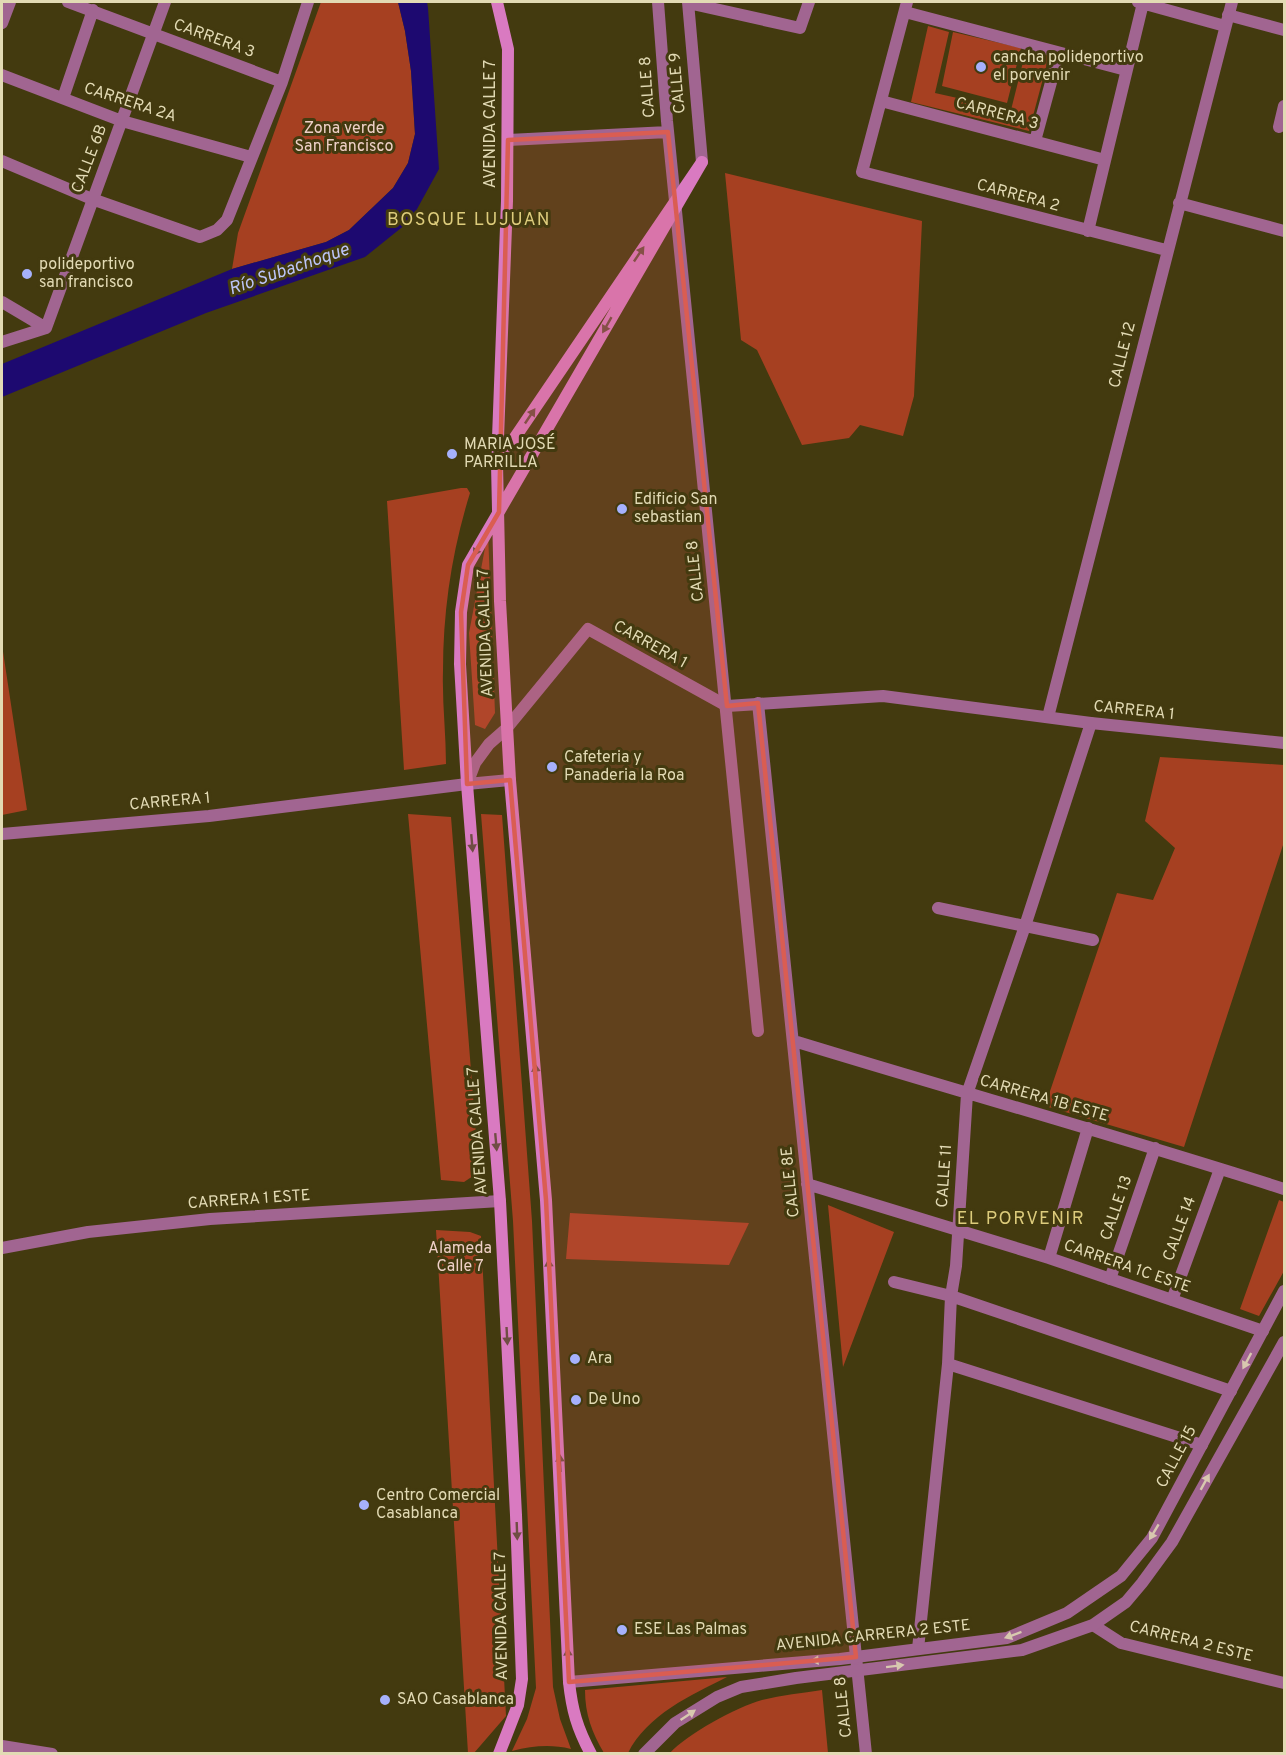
<svg xmlns="http://www.w3.org/2000/svg" width="1286" height="1755" viewBox="0 0 1286 1755" font-family="Overpass,sans-serif">
<rect width="100%" height="100%" fill="#433a0f"/>
<path fill="#a64021" d="M321 2H398L405 31 411 71 415 134 408 163 393 188 349 230 326 242 232 269 238 233Z
M928 26 949 32 935 93 1011 110 1026 50 1049 56 1029 131 911 102Z
M953 32 1021 48 1007 103 942 86Z
M725 173 922 221 914 396 903 436 860 425 849 438 802 445 757 350 741 340Z
M461 488H467L470 493C452 551 443 610 443 671 442 702 446 733 446 764L404 770 387 501Z
M488 532 495 713 485 729 475 725 469 633Z
M2 645 27 810 2 815Z
M1160 757 1284 765V842L1184 1147 1045 1106 1117 893 1153 900 1175 848 1145 821Z
M408 814 451 817 479 1172 464 1182 441 1180Z
M481 814 502 815 532 1221 553 1687 560 1719 571 1749C550 1744 533 1746 512 1751L527 1719 536 1688 513 1221Z
M1279 1200 1284 1202V1271L1259 1316 1240 1309Z
M828 1205 894 1232 843 1367Z
M570 1213 749 1223 729 1265 566 1259Z
M436 1230 470 1232 481 1236 506 1716 474 1753H468Z
M727 1677C691 1695 647 1715 628 1753H604C592 1733 585 1714 585 1690Z
M822 1690 828 1753H670C687 1734 737 1707 762 1700 782 1695 802 1693 822 1690Z"/>
<path fill="#1d0970" d="M398 2H427L428 8 439 169 411 220 365 257 206 313 2 397V364L232 269 326 242 349 230 393 188 408 163 415 134 411 71 405 31Z"/>
<g fill="none" stroke-linecap="round" stroke-linejoin="round">
<path stroke="#a16591" stroke-width="12" d="M68 2 282 82
M658 2 667 121 758 1031
M688 2 702 162
M907 2 862 172 1166 250
M1138 2 1225 26
M688 3 800 28 809 2
M905 12 1126 70
M1228 15 1284 30
M2 23 10 2
M2 75 122 121 251 157
M63 98 93 10
M881 101 1105 160
M1279 127 1284 106
M508 140 668 132
M1035 141 1059 53
M2 161 92 199 200 237 217 230 227 220 282 82 308 2
M1179 203 1284 231
M1088 231 1143 3
M2 302 46 328
M46 328 165 2
M2 342 46 328
M758 703 866 1754
M1048 717 1232 2
M2 834 209 816 467 784
M938 908 1093 940
M794 1041C957 1091 1122 1137 1284 1189
M807 1184 1049 1258 1263 1331
M2 1248 88 1232 210 1219 500 1201
M1049 1258 1088 1128
M1110 1279 1155 1148
M894 1282 951 1296 1231 1391
M1172 1300 1220 1169
M948 1364 1202 1445
M1093 1625 1121 1643 1284 1683
M918 1649 948 1364 951 1296 956 1266 967 1094 1025 926 1091 723"/>
<path stroke="#a16591" stroke-width="12" d="M510 780 467 784 475 763 489 744 506 729 588 629 727 706 883 696 1091 723 1284 743
M569 1682 840 1659 1007 1638 1067 1613 1121 1576 1152 1538 1284 1291
M2 1746 52 1754
M644 1754 675 1723 717 1697 741 1687 796 1678 1022 1650 1093 1625 1126 1602 1142 1583 1172 1542 1284 1342"/>
<path stroke="#d97ac1" stroke-width="12" d="M497 2 508 49 507 201 497 464 500 601 510 780 546 1200 569 1682C572 1710 577 1728 591 1754
M497 464 702 162 468 565 461 612 460 664 467 784 500 1201 516 1515 522 1679 518 1705 499 1754"/>
</g>
<defs><path id="oneway-solid" d="M-6-.8H1V-3.2L6.5 0L1 3.2V.8H-6Z" transform="scale(1.5)"/></defs>
<g fill="#704d44">
<use href="#oneway-solid" transform="translate(639 254) rotate(-56)"/>
<use href="#oneway-solid" transform="translate(607 325) rotate(120)"/>
<use href="#oneway-solid" transform="translate(530 416) rotate(-56)"/>
<use href="#oneway-solid" transform="translate(478 548) rotate(120)"/>
<use href="#oneway-solid" transform="translate(472 843) rotate(85)"/>
<use href="#oneway-solid" transform="translate(536 1073) rotate(-95)"/>
<use href="#oneway-solid" transform="translate(496 1142) rotate(85)"/>
<use href="#oneway-solid" transform="translate(549 1268) rotate(-93)"/>
<use href="#oneway-solid" transform="translate(507 1336) rotate(87)"/>
<use href="#oneway-solid" transform="translate(560 1463) rotate(-93)"/>
<use href="#oneway-solid" transform="translate(517 1531) rotate(88)"/>
<use href="#oneway-solid" transform="translate(568 1657) rotate(-92)"/>
</g>
<g fill="#d8c8af">
<use href="#oneway-solid" transform="translate(1247 1361) rotate(118)"/>
<use href="#oneway-solid" transform="translate(1205 1482) rotate(-61)"/>
<use href="#oneway-solid" transform="translate(1154 1532) rotate(121)"/>
<use href="#oneway-solid" transform="translate(1013 1635) rotate(160)"/>
<use href="#oneway-solid" transform="translate(820 1660) rotate(176)"/>
<use href="#oneway-solid" transform="translate(895 1666) rotate(-7)"/>
<use href="#oneway-solid" transform="translate(688 1715) rotate(-34)"/>
</g>
<path fill="#da5d52" fill-opacity="0.2" stroke="#da5d52" stroke-width="4.5" stroke-linejoin="round" d="M668 132 727 706 758 703 856 1657 569 1682 546 1200 510 780 467 784 461 612 468 565 499 512 508 140Z"/>
<g fill="#a6b1fc" stroke="#433a0f" stroke-width="2">
<circle cx="981" cy="67" r="6"/>
<circle cx="27" cy="274" r="6"/>
<circle cx="452" cy="454" r="6"/>
<circle cx="622" cy="509" r="6"/>
<circle cx="552" cy="767" r="6"/>
<circle cx="575" cy="1359" r="6"/>
<circle cx="576" cy="1400" r="6"/>
<circle cx="364" cy="1505" r="6"/>
<circle cx="622" cy="1630" r="6"/>
<circle cx="385" cy="1700" r="6"/>
</g>
<g text-anchor="middle" dominant-baseline="central" stroke-width="6" stroke-linejoin="round" paint-order="stroke">
<g font-size="16" fill="#e2dab4" stroke="#433a0f">
<text transform="translate(214 39) rotate(20)">CARRERA 3</text>
<text transform="translate(678 83) rotate(-95)">CALLE 9</text>
<text transform="translate(648 87) rotate(-94)">CALLE 8</text>
<text transform="translate(130 103) rotate(18)">CARRERA 2A</text>
<text transform="translate(997 114) rotate(15)">CARRERA 3</text>
<text transform="translate(491 124) rotate(-90)">AVENIDA CALLE 7</text>
<text transform="translate(90 159) rotate(-69)">CALLE 6B</text>
<text transform="translate(1018 196) rotate(15)">CARRERA 2</text>
<text transform="translate(1123 355) rotate(-76)">CALLE 12</text>
<text transform="translate(696 571) rotate(-96)">CALLE 8</text>
<text transform="translate(486 633) rotate(-92)">AVENIDA CALLE 7</text>
<text transform="translate(650 645) rotate(29)">CARRERA 1</text>
<text transform="translate(1134 711) rotate(6)">CARRERA 1</text>
<text transform="translate(170 802) rotate(-5)">CARRERA 1</text>
<text transform="translate(1044 1099) rotate(16)">CARRERA 1B ESTE</text>
<text transform="translate(478 1131) rotate(-94)">AVENIDA CALLE 7</text>
<text transform="translate(945 1176) rotate(-86)">CALLE 11</text>
<text transform="translate(791 1182) rotate(-96)">CALLE 8E</text>
<text transform="translate(249 1200) rotate(-4)">CARRERA 1 ESTE</text>
<text transform="translate(1117 1208) rotate(-71)">CALLE 13</text>
<text transform="translate(1180 1229) rotate(-70)">CALLE 14</text>
<text transform="translate(1127 1267) rotate(19)">CARRERA 1C ESTE</text>
<text transform="translate(1177 1457) rotate(-62)">CALLE 15</text>
<text transform="translate(502 1616) rotate(-91)">AVENIDA CALLE 7</text>
<text transform="translate(873 1636) rotate(-6)">AVENIDA CARRERA 2 ESTE</text>
<text transform="translate(1191 1642) rotate(14)">CARRERA 2 ESTE</text>
<text transform="translate(844 1707) rotate(-96)">CALLE 8</text>
</g>
<g font-size="16" fill="#e2dab4" stroke="#433a0f" text-anchor="start">
<text x="993" y="58">cancha polideportivo<tspan x="993" dy="18">el porvenir</tspan></text>
<text x="39" y="265">polideportivo<tspan x="39" dy="18">san francisco</tspan></text>
<text x="464" y="445">MARIA JOSÉ<tspan x="464" dy="18">PARRILLA</tspan></text>
<text x="634" y="500">Edificio San<tspan x="634" dy="18">sebastian</tspan></text>
<text x="564" y="758">Cafeteria y<tspan x="564" dy="18">Panaderia la Roa</tspan></text>
<text x="587" y="1359">Ara</text>
<text x="588" y="1400">De Uno</text>
<text x="376" y="1496">Centro Comercial<tspan x="376" dy="18">Casablanca</tspan></text>
<text x="634" y="1630">ESE Las Palmas</text>
<text x="397" y="1700">SAO Casablanca</text>
</g>
<g font-size="16" fill="#efd0c7" stroke="#433a0f">
<text x="344" y="129">Zona verde<tspan x="344" dy="18">San Francisco</tspan></text>
<text x="460" y="1249">Alameda<tspan x="460" dy="18">Calle 7</tspan></text>
</g>
<g font-size="18" letter-spacing="1.5" fill="#ddcc7c" stroke="#433a0f">
<text x="469" y="220">BOSQUE LUJUAN</text>
<text x="1021" y="1219">EL PORVENIR</text>
</g>
<g font-size="18" font-style="italic" fill="#bcc5f9" stroke="#433a0f">
<text transform="translate(289 270) rotate(-19)">Río Subachoque</text>
</g>
</g>
<rect width="1286" height="1755" fill="none" stroke="#e2dab4" stroke-width="6"/>
</svg>
